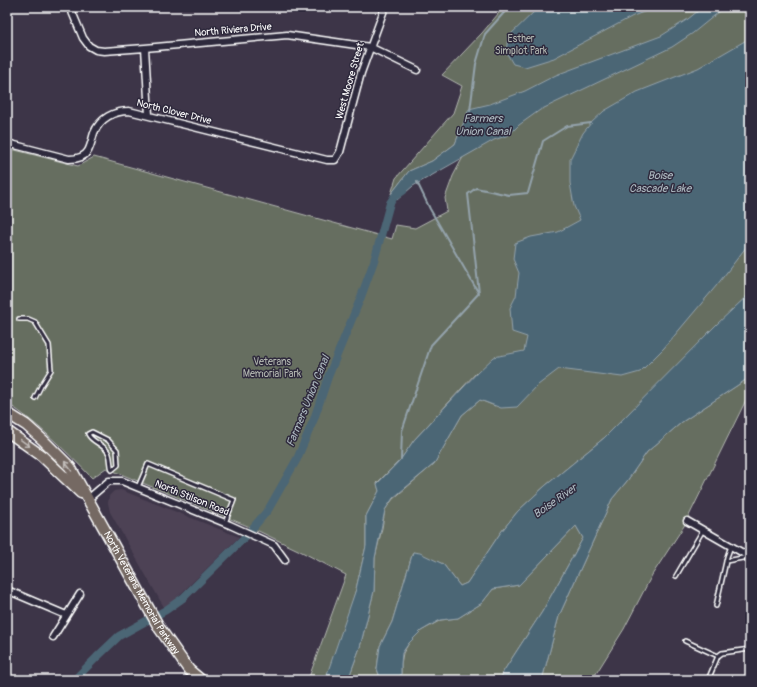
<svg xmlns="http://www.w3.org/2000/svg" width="757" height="687" viewBox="0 0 757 687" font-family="Pangolin,sans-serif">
<rect width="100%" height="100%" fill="#3d3548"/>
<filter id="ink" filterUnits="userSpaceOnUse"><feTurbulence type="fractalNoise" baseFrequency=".025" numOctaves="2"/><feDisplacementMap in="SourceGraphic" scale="8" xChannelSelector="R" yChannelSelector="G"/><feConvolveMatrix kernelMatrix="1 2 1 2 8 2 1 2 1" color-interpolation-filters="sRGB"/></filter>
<g filter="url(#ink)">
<path fill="#4e4255" d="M121 490 239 537 165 609 110 512 108 503 109 496 114 491Z"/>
<path fill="#666e60" stroke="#b2b6b0" d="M504 7H750V293L604 438 545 486 518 511 501 532 467 583 460 586 443 564 413 552 392 622 380 646 377 669 381 680H348L360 647 374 591 375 558 382 528 385 510 393 499 434 464 462 415 480 400 495 406 476 373 414 440 401 459 377 483 379 491 366 516V546L356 589 330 680H308L346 575 298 550 250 527 106 468 92 478C66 451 39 424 7 403V148L78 166 94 157 392 239 396 225 415 228 447 211 445 198 453 176 463 157 481 147 463 125 455 144 432 161 409 171 391 194 396 178 453 113 462 86 442 75 482 33Z
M750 377V398L746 400 684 526 652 575 624 629 592 680H542L559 616 612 499 627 481 647 452 682 422Z
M576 526 583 538 542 612 503 672 501 680H401V664L403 653 409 643 421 631 441 620 458 618 482 603 493 589 519 585Z"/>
<path fill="#4c6675" stroke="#94a3ac" d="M539 7H657L633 16 554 58 525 67 513 64 506 52 508 37Z
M703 7H725L693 33 672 47 540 110 519 125 509 135 494 140 413 186 397 200 391 194 409 171 432 161 455 144 469 109 490 104 525 91 556 75 661 36 688 19Z
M750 38V242L717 285 664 348 640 372 622 377 559 369 538 385 517 407 501 408 480 400 462 415 434 464 393 498 385 510 375 558 374 591 360 647 348 680H325L356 589 366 546V516L379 491 377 484 401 459 414 440 477 373 494 357 524 351 527 337 512 332 510 308 516 296 519 273 513 259 515 243 531 237 558 232 580 220 574 206 570 183V159L583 133 591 123 604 111 637 92 698 68Z
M750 293V377L682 422 647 452 627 481 612 499 559 616 542 680H501L503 672 542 612 583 538 576 526 519 585 493 589 482 603 458 618 440 620 421 631 409 643 402 653 401 664V680H381L377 669 380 646 392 622 413 552 420 553 443 564 460 586 467 583 501 532 518 511 545 486 604 438 717 324Z"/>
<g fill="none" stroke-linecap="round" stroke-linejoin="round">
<path stroke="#94a3ac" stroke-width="2" d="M470 111 476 64 485 34 509 7
M417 182 430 209 478 292
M401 459 402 431 431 345 479 293 468 194 476 188 509 195 528 193 543 141 567 126 591 123"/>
<path stroke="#4c6675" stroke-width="8" d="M74 680 97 657 119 636 166 610 183 598 245 537 268 510 297 459 314 419 328 377 361 297 374 261 390 203 394 197 403 191"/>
<g stroke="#fff" stroke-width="6">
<path id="lane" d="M19 319H28L35 322 49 345 51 370 41 386 35 398
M92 432 108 440 117 450 118 465 112 470C110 465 111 459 109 454 105 444 92 443 88 434Z
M138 487 148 464 234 500 225 523
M726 561 748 557
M676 576 703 530
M716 606 727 557 731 546
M685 641 718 656
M708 680 718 656 722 653 750 649"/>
</g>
<g stroke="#fff" stroke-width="9">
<path id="street" d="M70 7 83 38 89 46 96 50 104 51 145 48 287 35 370 47 417 70
M145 48 149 115
M7 143 69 159C76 159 84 158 88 151 91 146 92 139 94 133 100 118 114 111 129 111L327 160H335L340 152 361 73 385 7
M88 499 109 481H122L230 525 274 545 285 560
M687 521 750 557
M7 590 66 615
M53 637 80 594"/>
</g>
<g stroke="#fff" stroke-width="13">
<g id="primary">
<path id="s1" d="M7 413 26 425 43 440 70 467 160 629 189 670 201 680"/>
<path d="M7 431 42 456 81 493"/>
</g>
</g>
<use href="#lane" stroke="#2f2a3d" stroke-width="3"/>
<use href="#street" stroke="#2f2a3d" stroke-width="6"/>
<use href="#primary" stroke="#756964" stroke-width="10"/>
</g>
<defs><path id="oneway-shaft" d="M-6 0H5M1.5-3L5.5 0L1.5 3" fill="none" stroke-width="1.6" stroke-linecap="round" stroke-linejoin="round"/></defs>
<g stroke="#c1bcb9">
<use href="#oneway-shaft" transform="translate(25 443) rotate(36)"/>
<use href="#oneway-shaft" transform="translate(68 466) rotate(-127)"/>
</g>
</g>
<g text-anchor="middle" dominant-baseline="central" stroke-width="3" stroke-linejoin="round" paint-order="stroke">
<g font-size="10" fill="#fff" stroke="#2f2a3d">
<text transform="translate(233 30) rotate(-5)">North Riviera Drive</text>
<text transform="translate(350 81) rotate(-74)">West Moore Street</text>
<text transform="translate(174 112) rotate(14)">North Clover Drive</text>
<text transform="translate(192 498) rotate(22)">North Stilson Road</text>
<text stroke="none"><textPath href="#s1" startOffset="228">North Veterans Memorial Parkway</textPath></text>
</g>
<g font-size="10" fill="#b2b6b0" stroke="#2f2a3d">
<text x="521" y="39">Esther<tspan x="521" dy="12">Simplot Park</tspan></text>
<text x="272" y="362">Veterans<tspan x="272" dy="12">Memorial Park</tspan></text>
</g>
<g font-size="11" font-style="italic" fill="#aebac1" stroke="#2f2a3d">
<text x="483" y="118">Farmers<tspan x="483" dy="13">Union Canal</tspan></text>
<text x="660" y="175">Boise<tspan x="660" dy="13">Cascade Lake</tspan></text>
<text transform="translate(308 401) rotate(-68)">Farmers Union Canal</text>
<text transform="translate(555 501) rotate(-35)">Boise River</text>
</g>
</g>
<rect width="757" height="687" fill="none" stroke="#2f2a3d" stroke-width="24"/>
<rect x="12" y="12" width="733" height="663" fill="none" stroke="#fff" stroke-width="1.5" filter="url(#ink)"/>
</svg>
